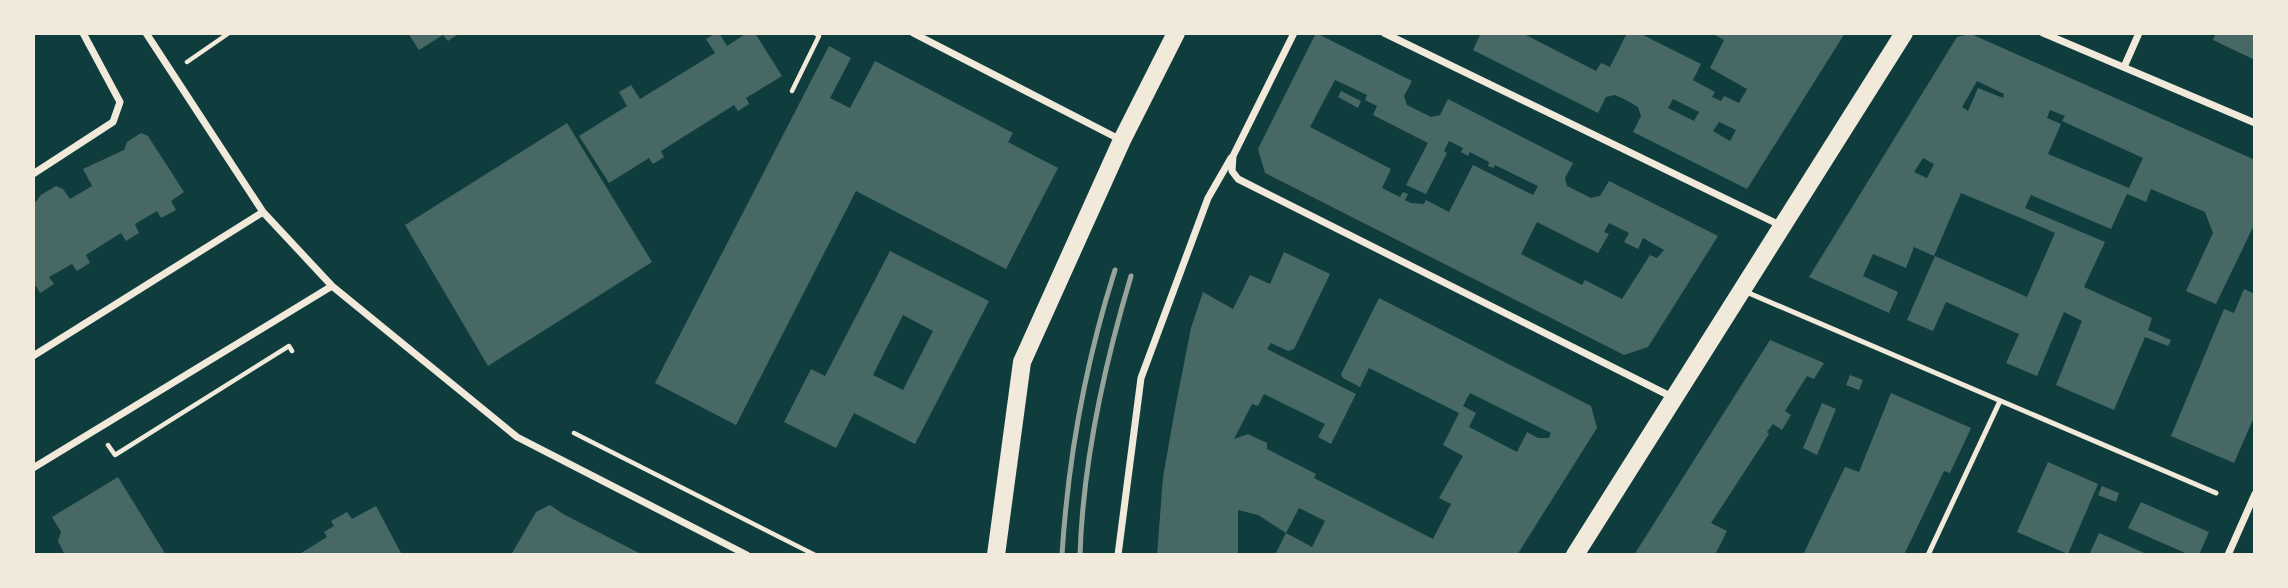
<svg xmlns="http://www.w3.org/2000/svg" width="2288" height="588" viewBox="0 0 2288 588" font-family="Ubuntu,sans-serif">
<rect width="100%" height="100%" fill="#0f3d3e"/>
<path fill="#486865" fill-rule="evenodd" d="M408 33H460L448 41 443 35 419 50Z
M716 33H719L727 46 747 33H755L782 76 746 98 749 104 738 111 734 105 661 151 664 157 653 164 649 158 609 183 579 136 627 106 619 92 631 85 640 99 715 53 706 39Z
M1316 33 1412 81 1404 96 1407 105 1431 117 1440 115 1448 99 1573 163 1565 178 1567 186 1591 198 1600 196 1609 181 1718 236 1648 347 1624 355 1265 173 1258 149ZM1335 80 1367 95 1365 100 1377 106 1373 115 1428 143 1406 185 1426 194 1447 153 1444 151 1449 141 1463 148 1461 152 1468 156 1470 152 1489 162 1488 166 1493 168 1495 165 1538 186 1533 195 1473 165 1449 212 1426 200 1424 204 1411 203 1405 200 1408 194 1403 192 1400 197 1382 188 1391 169 1310 127ZM1537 222 1598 253 1609 234 1604 232 1609 223 1629 233 1624 242 1638 249 1643 238 1664 250 1657 258 1650 255 1622 299 1585 280 1582 285 1521 254Z
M1481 33H1522L1596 71 1601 63 1610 67 1627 33H1639L1701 64 1693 80 1715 92 1712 97 1721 101 1724 96 1739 103 1747 89 1710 68 1724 40 1711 33H1845L1747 189 1633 132 1641 116 1638 107 1626 100 1615 95 1606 97 1598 113 1473 50ZM1673 99 1699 112 1694 121 1668 108ZM1719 122 1736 130 1730 141 1713 131Z
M2216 33 2255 34V60L2213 40Z
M1971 34 2255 160V223L2216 304 2186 291 2213 233 2205 212 2151 189 2146 202 2127 194 2111 229 2031 195 2025 208 2105 242 2084 287 2152 318 2148 330 2171 340 2168 346 2145 337 2114 410 2056 385 2082 321 2064 312 2037 376 2006 363 2019 334 1946 302 1933 331 1907 320 1935 256 2027 297 2055 233 2021 218 1961 193 1934 256 1914 247 1906 268 1873 254 1863 276 1898 292 1889 313 1809 277 1957 37ZM1977 81 2004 94 2003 98 1978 88 1968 111 1962 107ZM2050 110 2065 116 2062 121 2143 158 2129 188 2048 154 2061 124 2047 118ZM1923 158 1934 164 1927 178 1914 172Z
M829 46 851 58 830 98 850 108 875 61 1013 133 1008 142 1058 168 1006 269 856 191 736 425 655 383Z
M1341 91 1361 101 1358 108 1338 97Z
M567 123 652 262 488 366 405 225Z
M141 133 148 136 184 192 171 201 176 210 161 218 157 211 135 224 139 233 126 241 121 233 86 255 90 263 77 271 72 264 49 277 54 284 40 293 36 286 33 288V205L41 195 56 186 63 189 70 199 92 186 83 169 124 150 127 142Z
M890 251 989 301 915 444 854 413 836 448 784 422 811 369 825 376ZM903 315 933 331 903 390 873 375Z
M1284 252 1330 274 1294 349 1288 351 1271 343 1267 349 1356 394 1331 444 1318 437 1325 424 1264 394 1258 406 1252 404 1234 439 1248 434 1267 443V449L1316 474 1314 478 1433 539 1451 504 1439 498 1463 456 1443 445 1459 413 1369 368 1360 387 1343 378 1341 374 1379 298 1591 406 1597 428 1517 555H1275L1286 533 1312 547 1325 521 1299 508 1286 533 1258 515 1238 510V555H1157L1163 477 1175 409 1191 328 1203 292 1233 309 1250 275 1270 284ZM1470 393 1551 433 1549 438H1538L1527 432 1517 452 1469 427 1476 413 1463 406Z
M2244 289 2255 294V415L2234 463 2171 436 2224 309 2234 313Z
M1770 340 1824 363 1814 379 1807 376 1785 411 1791 415 1782 430 1773 424 1767 432 1769 434 1711 523 1727 531 1715 555H1634Z
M1850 375 1863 380 1859 390 1846 385Z
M1891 393 1971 428 1950 473 1944 471 1904 555H1803L1845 467 1859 472Z
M1822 403 1836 409 1817 455 1803 448Z
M2048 462 2098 484 2068 554 2017 532Z
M118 477 166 555H65L58 541 61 532 52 517Z
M2102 486 2119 493 2116 502 2098 495Z
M2141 502 2209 532 2199 555H2190L2128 528Z
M550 505 563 514 643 555H511L536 512Z
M376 506 402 555H298L327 537 324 532 334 526 331 521 347 512 352 519Z
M2099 533 2149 555H2089Z"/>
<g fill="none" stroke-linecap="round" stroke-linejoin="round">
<path stroke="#f1e9da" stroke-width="4.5" d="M187 62 229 33
M792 91 819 36 815 33
M574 433 815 555
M108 445 115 455 289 346 292 351"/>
<path stroke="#f1e9da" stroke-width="5" d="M1744 291 2216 493
M1928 555 2000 401"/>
<path stroke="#f1e9da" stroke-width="7" d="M146 33 263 212 332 286 517 437 747 555
M913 33 1121 140
M1294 33 1233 156 1232 171 1238 179 1672 397
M1384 33 1782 226
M2043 33 2255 123
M2124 67 2139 33
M33 174 113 122 120 102 83 33
M33 356 263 212
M33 468 332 286
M1118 555 1141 378 1208 198 1231 158
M2228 555 2255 494"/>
<path stroke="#f1e9da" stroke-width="18" d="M996 555 1022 362 1122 140 1176 33
M1575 555 1904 33"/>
<path stroke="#97a49c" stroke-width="5" d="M1062 555C1068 459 1086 361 1115 270
M1080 555C1083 460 1104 366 1131 276"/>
</g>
<rect width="2288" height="588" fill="none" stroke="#f1e9da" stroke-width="70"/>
</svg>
